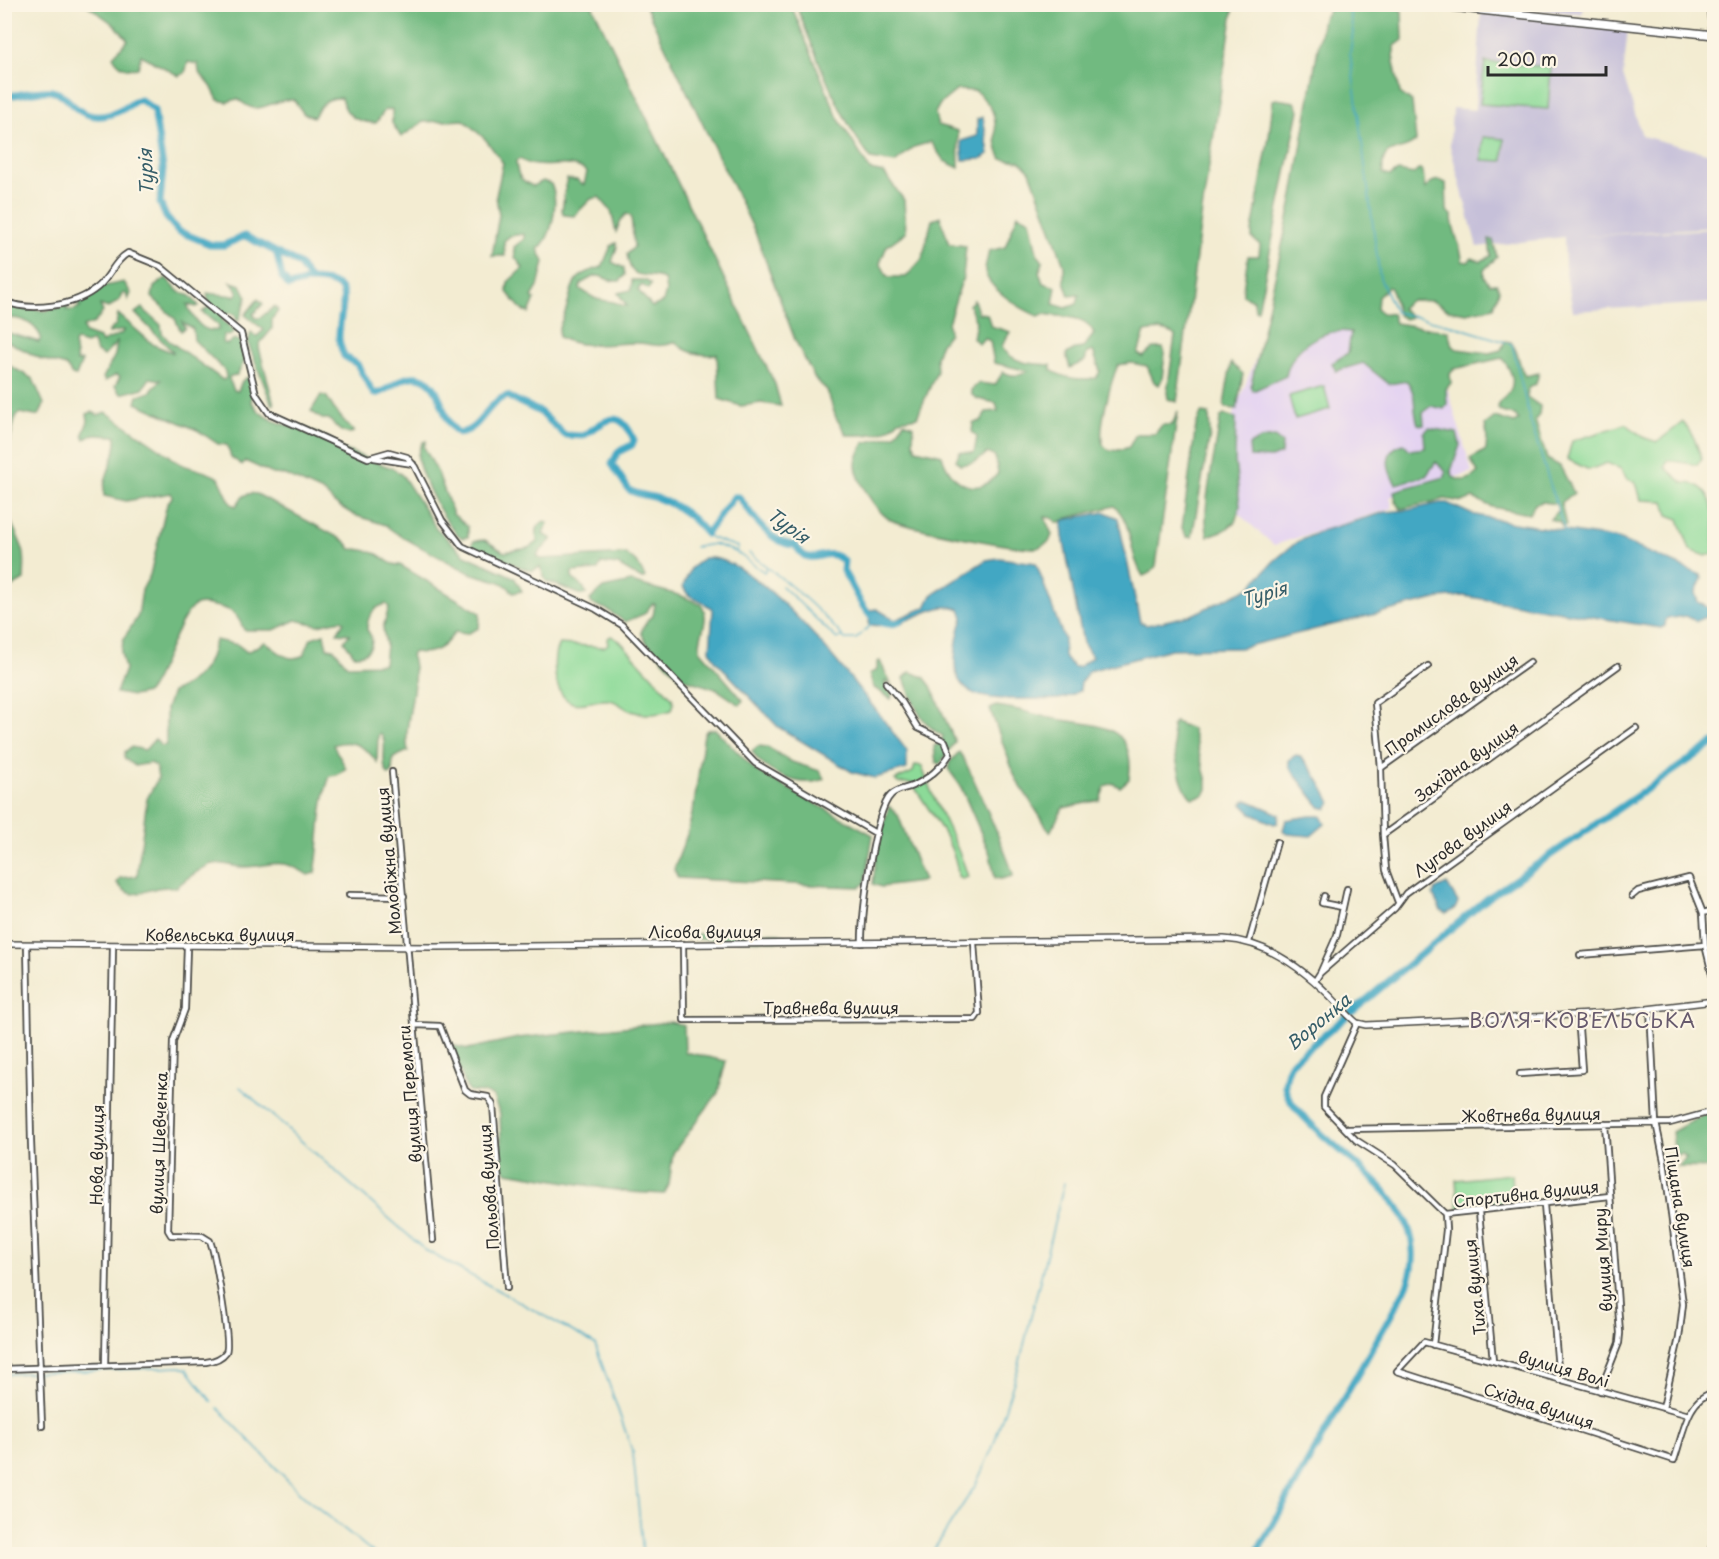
<svg xmlns="http://www.w3.org/2000/svg" width="1719" height="1559" viewBox="0 0 1719 1559" font-family="'Playpen Sans',sans-serif">
<rect width="100%" height="100%" fill="#fcf5e5"/>
<filter id="ink" filterUnits="userSpaceOnUse"><feTurbulence type="fractalNoise" baseFrequency=".0167" numOctaves="2"/><feDisplacementMap in="SourceGraphic" scale="12" xChannelSelector="R" yChannelSelector="G"/><feConvolveMatrix kernelMatrix="1 2 1 2 8 2 1 2 1" color-interpolation-filters="sRGB"/></filter>
<filter id="wash" filterUnits="userSpaceOnUse"><feTurbulence type="fractalNoise" baseFrequency=".008" numOctaves="4" result="noise"/><feDisplacementMap in="SourceGraphic" scale="24" xChannelSelector="R" yChannelSelector="G"/><feGaussianBlur stdDeviation="1.35" result="paint"/><feColorMatrix in="noise" values="0 0 0 0 0 0 0 0 0 0 0 0 0 0 0 0 0 1.4 0 .05"/><feComposite in="paint" operator="in"/></filter>
<g filter="url(#wash)">
<rect width="100%" height="100%" fill="#f3ecd2"/>
<path fill="#e4d3f1" d="M1346 327 1382 380 1440 363 1472 472 1390 497 1393 508 1274 545 1232 508 1233 415 1261 345Z"/>
<path fill="#c6c0d9" d="M1489 5H1583L1582 14Z
M1481 13 1628 30 1623 75 1642 136 1714 155V227L1567 237 1714 229V303L1573 311 1565 268 1564 237 1477 247 1450 146 1452 108 1475 110Z"/>
<path fill="#8cda98" stroke="#5c8262" stroke-width="1.5" d="M1485 62 1551 67 1548 109 1480 104Z
M1483 137 1504 139 1503 161 1482 160Z
M1324 386 1330 409 1295 419 1289 396Z
M1683 422 1694 438 1702 459 1697 465 1668 460 1665 467 1683 483C1719 482 1715 526 1714 553L1706 556 1690 550 1679 519 1668 515 1664 501 1641 500 1636 482 1627 479 1621 469 1607 463 1589 470 1567 459 1572 441 1626 424 1645 438 1657 442Z
M611 636 620 641 672 698 674 703 672 710C657 715 641 716 627 709 621 706 616 701 610 700 598 698 584 706 573 703 554 697 550 659 559 644L604 647 608 644 607 639Z
M915 765 922 766C933 805 957 838 968 877L962 879 958 876C958 847 927 808 912 783H898L895 780 913 772Z
M1511 1174 1513 1203 1458 1209 1456 1180Z"/>
<path fill="#71ba80" stroke="#4e7256" stroke-width="1.5" d="M87 5H592L775 384 781 406 761 403 741 406 719 399 717 354C704 356 686 354 676 342 656 349 654 343 635 343 609 343 583 350 559 337 557 325 563 321 566 310 574 282 571 276 602 267L611 246 616 243 617 247 612 262 624 268 625 275 620 281C598 282 606 267 581 284L580 289C598 300 592 299 613 302 619 303 621 306 627 306L618 293 631 290 632 280H646L651 285 648 289 642 285 638 290 652 307 663 302 666 291 664 279C644 270 631 285 627 254L634 247 631 216 626 214 621 220 616 232 611 211 599 197 591 199 574 216 564 215 562 210 567 179 577 180 584 185 587 172C568 156 540 174 520 159L516 161C517 175 520 181 533 186L543 181 551 184C559 201 553 237 538 249L544 262 538 287 532 297 535 299 529 313 522 310 507 292 508 282 523 268 515 257 514 247 524 239V234L510 236 504 241 505 256H492L499 215 496 196 503 163 486 140 464 120 423 122 401 137 392 123V109L385 110 376 123C357 122 346 117 341 98 326 97 320 105 314 117L304 114 294 100C278 97 263 112 250 107 245 105 241 101 237 99L227 102 218 100 211 86 199 72 198 64 188 62 185 73 179 76 141 55 138 68C126 70 119 67 113 56L128 40 116 26Z
M645 5H791L838 118 870 170 884 173 904 200 906 232 887 246 880 263 888 277H906L922 259 932 220 940 216 949 244 966 246 963 277 948 323 949 333 940 345 936 357 937 371 917 417 899 420C886 436 868 435 847 435L836 418 827 390 815 379 795 340 755 232Z
M796 5H1234L1202 211 1177 402 1168 399 1167 392 1175 336C1167 328 1155 330 1145 332L1138 354 1143 357 1153 348H1163L1165 353 1162 379 1159 385 1154 382 1147 366 1131 363 1118 365C1112 378 1097 431 1103 444 1108 454 1120 450 1129 447L1136 434H1155L1162 425H1172L1178 411 1156 566 1150 573 1143 576C1128 554 1134 523 1114 506L1068 518 1058 523 1052 518 1045 517 1052 535 1049 542C1045 544 1041 547 1037 548 1021 550 902 527 889 519 875 510 857 481 856 465 856 457 860 450 864 443L895 435 904 422 914 426 913 441 916 449 942 455C949 483 978 500 998 473L995 456 987 453C980 460 971 464 960 465L956 460 960 452 974 453 977 437 972 432 973 423 981 421 986 412 998 411 996 403 978 399 972 395 971 390 979 383 995 385 1003 372C1011 376 1020 377 1028 371L994 363 990 341 984 338 979 344 973 338 976 322 969 305 974 300 978 313 987 314 991 326 1010 332 1002 346C1011 364 1033 364 1051 365V370C1064 379 1081 380 1096 378L1100 371 1093 351 1087 353 1085 361 1070 368 1066 354 1075 349 1083 348 1094 334C1087 314 1063 318 1044 314L1038 316C1023 310 986 288 985 270 985 265 988 257 989 251L1005 247 1018 214 1030 220 1037 253 1043 262 1039 272 1043 283 1056 287 1053 304 1066 308 1077 304 1079 295 1069 296 1064 281V265L1030 171 1020 161 1002 159C993 145 998 129 993 113 991 105 982 97 976 91L957 90 940 104 935 113 938 125 958 131 959 168 944 161 931 142 914 147 895 163 871 159C837 114 817 57 796 5Z
M1334 5 1394 6 1402 11 1403 40 1395 46 1393 56 1400 93 1412 102 1416 141C1400 157 1380 140 1383 174L1390 176 1398 171 1414 174 1420 169 1423 172 1425 189 1432 182 1438 180 1446 183 1447 211 1452 215C1452 236 1462 243 1462 261L1468 262 1472 258 1481 261 1491 256 1489 239 1493 240 1497 257 1484 270V277L1490 284H1497L1499 290 1494 307 1467 313 1449 310 1432 301 1411 300 1401 308 1412 317 1405 319 1398 315 1391 288 1388 287 1378 297 1377 309 1382 313 1392 314 1395 323 1448 331 1453 346 1457 349 1489 353 1501 350 1505 341 1511 342C1520 354 1518 364 1525 376L1539 373 1536 384 1528 389 1527 397 1540 406 1539 415 1535 420 1547 459 1560 466 1574 493 1561 503 1566 525 1562 527 1560 522 1550 519 1558 510 1556 504 1543 502 1535 504 1529 514 1492 507 1473 498 1462 502 1445 499 1401 509 1396 502 1394 491 1445 477 1446 472 1436 462 1426 476 1396 484C1386 469 1383 449 1404 444L1410 450 1425 448 1424 433 1429 428 1457 433 1460 445 1451 471 1453 477C1463 483 1470 480 1478 472L1470 459 1486 450 1487 435 1485 425 1495 417 1514 423 1519 420 1515 415 1504 413 1498 409 1499 402C1518 389 1515 375 1502 358L1454 369 1450 374 1451 383 1446 389 1447 404 1444 409 1431 406 1423 412 1424 425 1418 424C1412 408 1418 395 1407 381L1389 384 1363 363 1336 371 1332 363 1348 353 1351 332C1322 327 1292 347 1286 376L1253 391 1251 385 1293 196 1323 18Z
M1276 99 1295 102 1299 110 1258 310H1255L1254 301 1243 295V290L1248 256H1259L1260 245 1252 238V231L1269 137 1273 100Z
M166 278 179 292 190 296 199 306 196 307 187 304C192 316 201 334 218 330L219 326 202 312 209 307 207 293 235 296 238 292 231 282 241 285 247 297 239 320 237 321 235 314 228 313 222 320 235 331 229 336 224 335 223 343 228 344 234 339 240 341 245 360 237 375 230 376 229 379 234 390 238 391 242 381 248 377 253 393 251 401 259 412 274 421 290 426H301L330 439 340 448 394 469 403 476 436 528 465 555 514 577 522 591 513 593C504 578 483 579 468 572 457 566 390 533 386 525L354 515 334 503 325 493 285 475 273 474 245 461 242 465 231 457 227 445 218 444 197 430 136 403 138 396 150 392 161 380 150 378 143 388 121 394 115 386 120 377 116 375 105 381 103 378 115 355 117 342 104 356 97 352 92 341 86 344 77 341 74 343 77 362 82 361 76 376 72 375 66 366 41 359 5 340V332L39 342 41 337C35 324 21 316 6 319L7 324 5 326 4 302 44 311 69 305 66 310H74L81 306 73 302 105 286 124 282 131 293 128 300 126 293 121 294 120 300 108 308 100 305 103 312 94 323 83 327 85 333 99 338 102 342 121 334 124 330 109 333V331L116 325 118 314 154 345 174 353 135 313 142 308 161 325 162 333 168 340 223 380 226 378 225 371 194 340 193 329 182 322 185 328 181 331 175 319 152 297 154 287Z
M258 299 263 304 253 314 255 318H260L275 306 278 311 272 319V329L260 343 259 348 274 404 272 405 248 343 251 332 256 337 264 330 245 315Z
M5 363 33 379 44 404 40 414 35 416 20 413 16 416 5 460Z
M1231 363 1243 374 1237 409 1226 408 1224 405Z
M321 395 327 397 334 409 354 432C341 436 337 427 329 419H322L311 411Z
M92 412 98 415 106 412 169 455C181 469 203 468 219 478L231 504 236 506C242 497 245 492 257 494L345 541 351 549C360 549 369 551 377 554 386 558 388 565 400 565L480 613 479 628 466 634 455 632C444 648 434 655 414 652L411 655C422 682 402 722 408 751L393 758 392 773 389 775C378 763 390 742 380 733L378 735 377 762C366 747 351 738 333 745L346 768 337 775 330 776C318 807 321 841 315 873L308 875C279 855 271 867 241 867 231 866 222 862 213 864 205 865 183 881 177 887 171 887 163 887 157 888 140 892 131 901 117 883L120 878 137 876 147 799 158 778 156 766 150 763 135 766 124 758 125 752 131 747 145 750 155 739 161 746 166 745V709L172 692C187 686 205 673 210 657 213 650 212 646 216 640L238 645 247 652 265 642C278 651 288 664 304 655L311 638 324 634 327 648 334 649 347 665 384 664 386 645 383 628 389 607 386 604C373 607 367 617 367 630 377 642 370 656 354 655L344 641 350 634 337 633 344 622 341 620 318 625 296 620 274 630H244C237 613 232 609 214 606 208 605 202 603 196 605 179 612 162 676 147 693L133 696 116 693 125 669 121 652 124 638 138 616 142 590 150 575 167 504 172 497 171 493 126 501 104 496C101 479 118 457 116 436L93 435 85 439 83 434 88 421 87 414Z
M1201 413 1209 414 1210 435 1192 537H1187L1182 528 1196 425Z
M1224 415 1236 418 1235 461 1240 506 1235 522 1225 530 1208 536C1200 509 1217 449 1220 418Z
M1275 437 1282 444 1281 454 1271 458 1250 457 1249 445 1261 439Z
M426 441 424 447 438 473 453 514 468 527V537L462 538C446 527 422 479 418 460 417 453 420 447 423 442Z
M5 511C7 513 22 545 23 550 26 558 24 571 24 580L5 591Z
M545 521 548 523 543 534 552 539 537 555 540 559 626 554 638 564 645 577 642 579 618 565 601 563 598 570 572 572V578L584 588 586 594 582 595 546 581 540 567 532 571 523 568 471 546 474 541 485 540 504 552 528 548 537 542C536 532 535 526 545 521Z
M631 582 682 596 702 605C711 621 698 634 700 650L743 700 740 705 716 689 681 678 646 642 641 632 648 619 653 616 655 604H652L644 614 625 622 606 609 592 604 590 600 603 588Z
M880 661 891 684 885 681 886 688 892 694 891 699 874 688 869 674 877 670V662Z
M910 672 924 677 931 686 955 742 940 764 936 763 934 746 941 743 943 736C919 723 913 702 904 678Z
M996 706C1016 708 1036 715 1056 719 1095 726 1137 722 1129 779L1120 787 1112 783 1105 786 1100 800 1063 808 1050 832 1016 779 990 709Z
M1175 722 1192 729 1207 781V789L1204 795 1192 798C1179 788 1173 743 1172 727Z
M715 729 756 771 873 835 865 883 860 887 830 886 678 878 674 869 688 832 694 805 704 734 707 730Z
M758 746 767 747 792 762 820 771 824 779C801 789 764 773 752 751Z
M959 752C965 756 1013 868 1013 876L1001 879 995 878 990 854 960 785 949 770V763Z
M889 806 898 815 918 867 924 880 920 882 881 887 873 884 877 849Z
M749 932 778 933 788 938 781 941 689 939 697 934Z
M670 1022 684 1025 685 1052 726 1061 718 1093 673 1153 669 1185 664 1194 628 1192 507 1172 502 1168 500 1114 493 1097 487 1093 470 1092 466 1087 451 1045 468 1049 518 1038Z
M1714 1111V1168L1678 1167 1686 1158 1682 1154 1675 1155 1672 1132 1701 1116Z"/>
<path fill="#43a7c3" stroke="#376977" stroke-width="1.5" d="M983 117 989 154 981 159 963 160 961 141 977 136V119Z
M1440 503H1447L1471 514 1514 523 1618 539 1701 575 1702 579 1695 593 1698 602 1714 611V620L1705 617 1696 621 1686 616 1666 619 1665 626 1661 628 1464 596 1440 598 1240 648 1171 649 1089 671 1081 682 1080 690C1063 703 1047 699 1027 699 994 699 953 702 955 658 956 644 958 631 963 618L960 609C941 600 914 620 896 624 892 625 872 626 869 625L870 610 877 609 895 620 926 607 932 595 986 560 999 558 1036 563 1064 639V657L1074 667H1079L1092 657 1083 643 1063 537 1062 525 1064 520 1105 512 1118 518 1140 622 1147 625 1192 615 1250 587 1274 561 1297 542 1321 531 1386 512 1409 510Z
M704 558C759 549 875 709 907 751V769L875 778 852 772 778 727 715 660 710 650 713 610C703 599 687 600 683 586L691 568Z
M1296 755C1307 757 1326 792 1331 803L1327 809 1320 807 1289 767V760Z
M1247 800 1279 814 1278 823 1274 824 1252 814 1242 804Z
M1310 816H1321L1325 824 1311 836 1287 834 1283 830 1286 820Z
M1447 884 1458 902 1455 909 1446 914 1441 911 1433 895 1436 889Z"/>
<g fill="none" stroke-linecap="round" stroke-linejoin="round">
<path stroke="#43a7c3" stroke-width="1.5" d="M1348 4 1353 32 1350 53 1380 278 1395 312 1447 324 1512 344 1530 420 1565 532
M706 534 711 538 738 547 736 552 764 572 767 567C796 589 822 612 845 639H856L871 625
M695 547 714 544 736 552
M749 553 767 567
M782 586 837 639 843 636
M240 1087 425 1250 595 1344 633 1453 643 1554
M4 1374 180 1367 187 1369 212 1402
M218 1408 302 1495 375 1554
M931 1554 975 1486 992 1449 1018 1369 1064 1183"/>
<path stroke="#43a7c3" stroke-width="7" d="M4 96C20 96 37 89 52 91 67 94 70 106 82 112 100 122 122 112 135 101L141 100 154 110 163 168 160 203 166 217 178 231 212 245H224L245 236 299 264 310 280C360 281 339 303 339 337 339 343 342 350 344 356L357 364 374 394C389 393 400 374 418 377 446 383 438 420 459 433 481 431 486 402 507 396L540 412 565 435 583 436C604 422 619 404 634 440L632 445 618 452 612 464 629 490C638 495 647 495 657 498 677 505 694 517 706 534L734 497H739C751 515 772 545 795 545 798 549 801 554 805 556 820 562 826 546 844 561L843 571C856 589 867 634 899 622
M277 255 282 277 289 286 310 280
M1256 1554 1390 1317C1396 1305 1405 1292 1409 1280 1433 1208 1352 1166 1310 1123 1300 1113 1287 1101 1285 1086 1285 1078 1288 1070 1291 1063L1488 898 1714 743"/>
</g>
</g>
<g filter="url(#ink)">
<g fill="none" stroke-linecap="round" stroke-linejoin="round">
<g stroke="#494844" stroke-width="8">
<path id="minor" d="M4 301C31 313 76 306 98 287 110 277 114 261 128 253L160 266 241 333 256 394 269 413 368 458 389 452 407 457 415 467 442 520 462 546 596 609 622 625 755 763 877 834
M374 458 413 464
M1381 768 1375 703 1428 666
M392 772 433 1240
M1383 835 1381 768 1530 662
M349 895 404 896
M1324 896 1322 903 1342 907
M1632 896 1638 891 1689 878 1703 913 1705 945 1714 982
M1398 902 1386 870 1383 835 1618 666
M1703 913 1714 910
M1249 942 1277 842
M862 943C861 917 874 811 891 795 897 789 905 789 912 786 927 780 942 767 950 754L945 741 918 728 902 702 886 683
M683 944 684 1020 975 1019 979 1013 974 943
M27 945 31 1142 42 1426
M1580 955 1705 945
M1321 971 1337 935 1347 889
M1315 981 1320 973 1395 908 1406 893 1636 728
M1650 1009 1656 1123 1664 1161 1683 1304 1679 1338 1663 1408
M1357 1023 1324 1097V1107L1356 1140 1395 1165 1445 1214 1446 1230 1433 1345
M416 1025 440 1026 465 1090 470 1094 488 1097 493 1105 507 1288
M1520 1074 1582 1070 1578 1015
M1347 1129 1670 1123 1714 1111
M1544 1205 1559 1380
M1479 1212 1493 1361
M1445 1214 1610 1196
M105 1365 113 947
M4 1369 206 1362C214 1361 221 1359 226 1352 231 1343 215 1253 210 1241L202 1236 171 1235 168 1230 173 1041 185 1009 187 947
M1600 1391 1619 1343 1620 1333 1605 1124
M1689 1415 1424 1342 1397 1371 1674 1460C1682 1439 1687 1396 1714 1393"/>
</g>
<g stroke="#494844" stroke-width="8">
<path id="tertiary" d="M4 944 435 947 1224 939C1265 941 1302 968 1330 996 1339 1005 1347 1015 1357 1023L1366 1025 1613 1013 1714 1001"/>
</g>
<g stroke="#494844" stroke-width="10">
<path id="primary" d="M1424 4 1714 35"/>
</g>
<g stroke="#494844" stroke-width="10">
<path id="trunk" d="M1710 4 1714 38
M1711 1554 1714 1541"/>
</g>
<use href="#minor" stroke="#fff" stroke-width="4.5"/>
<use href="#tertiary" stroke="#fff" stroke-width="5"/>
<use href="#primary" stroke="#fff" stroke-width="7"/>
<use href="#trunk" stroke="#fff" stroke-width="7"/>
</g>
</g>
<g text-anchor="middle" dominant-baseline="central" stroke-width="4.5" stroke-linejoin="round" paint-order="stroke">
<g font-size="16" fill="#2b2b2b" stroke="#fcf5e5">
<text transform="translate(1451 704) rotate(-36)">Промислова вулиця</text>
<text transform="translate(1466 761) rotate(-36)">Західна вулиця</text>
<text transform="translate(1462 838) rotate(-36)">Лугова вулиця</text>
<text transform="translate(388 861) rotate(-95)">Молодіжна вулиця</text>
<text x="705" y="931">Лісова вулиця</text>
<text x="220" y="934">Ковельська вулиця</text>
<text x="831" y="1007">Травнева вулиця</text>
<text transform="translate(409 1094) rotate(-95)">вулиця Перемоги</text>
<text transform="translate(1531 1114) rotate(-1)">Жовтнева вулиця</text>
<text transform="translate(158 1143) rotate(-88)">вулиця Шевченка</text>
<text transform="translate(96 1155) rotate(-89)">Нова вулиця</text>
<text transform="translate(488 1187) rotate(-94)">Польова вулиця</text>
<text transform="translate(1526 1193) rotate(-6)">Спортивна вулиця</text>
<text transform="translate(1681 1207) rotate(81)">Піщана вулиця</text>
<text transform="translate(1602 1260) rotate(-94)">вулиця Миру</text>
<text transform="translate(1474 1287) rotate(-96)">Тиха вулиця</text>
<text transform="translate(1564 1368) rotate(16)">вулиця Волі</text>
<text transform="translate(1539 1405) rotate(18)">Східна вулиця</text>
</g>
<g font-size="18" font-style="italic" fill="#355d68" stroke="#fcf5e5">
<text transform="translate(145 172) rotate(-92)">Турія</text>
<text transform="translate(789 525) rotate(36)">Турія</text>
<text transform="translate(1264 593) rotate(-16)">Турія</text>
<text transform="translate(1318 1021) rotate(-40)">Воронка</text>
</g>
<g font-size="20" letter-spacing="1.5" fill="#675a6d" stroke="#fcf5e5">
<text x="1583" y="1020">ВОЛЯ-КОВЕЛЬСЬКА</text>
</g>
</g>
<rect width="1719" height="1559" fill="none" stroke="#fcf5e5" stroke-width="24"/>
<path d="M1488 66v9h118v-9" fill="none" stroke="#2b2b2b" stroke-width="3"/>
<text x="1497" y="66" font-size="18" fill="#2b2b2b" stroke="#fcf5e5" stroke-width="4.5" paint-order="stroke">200 m</text>
</svg>
